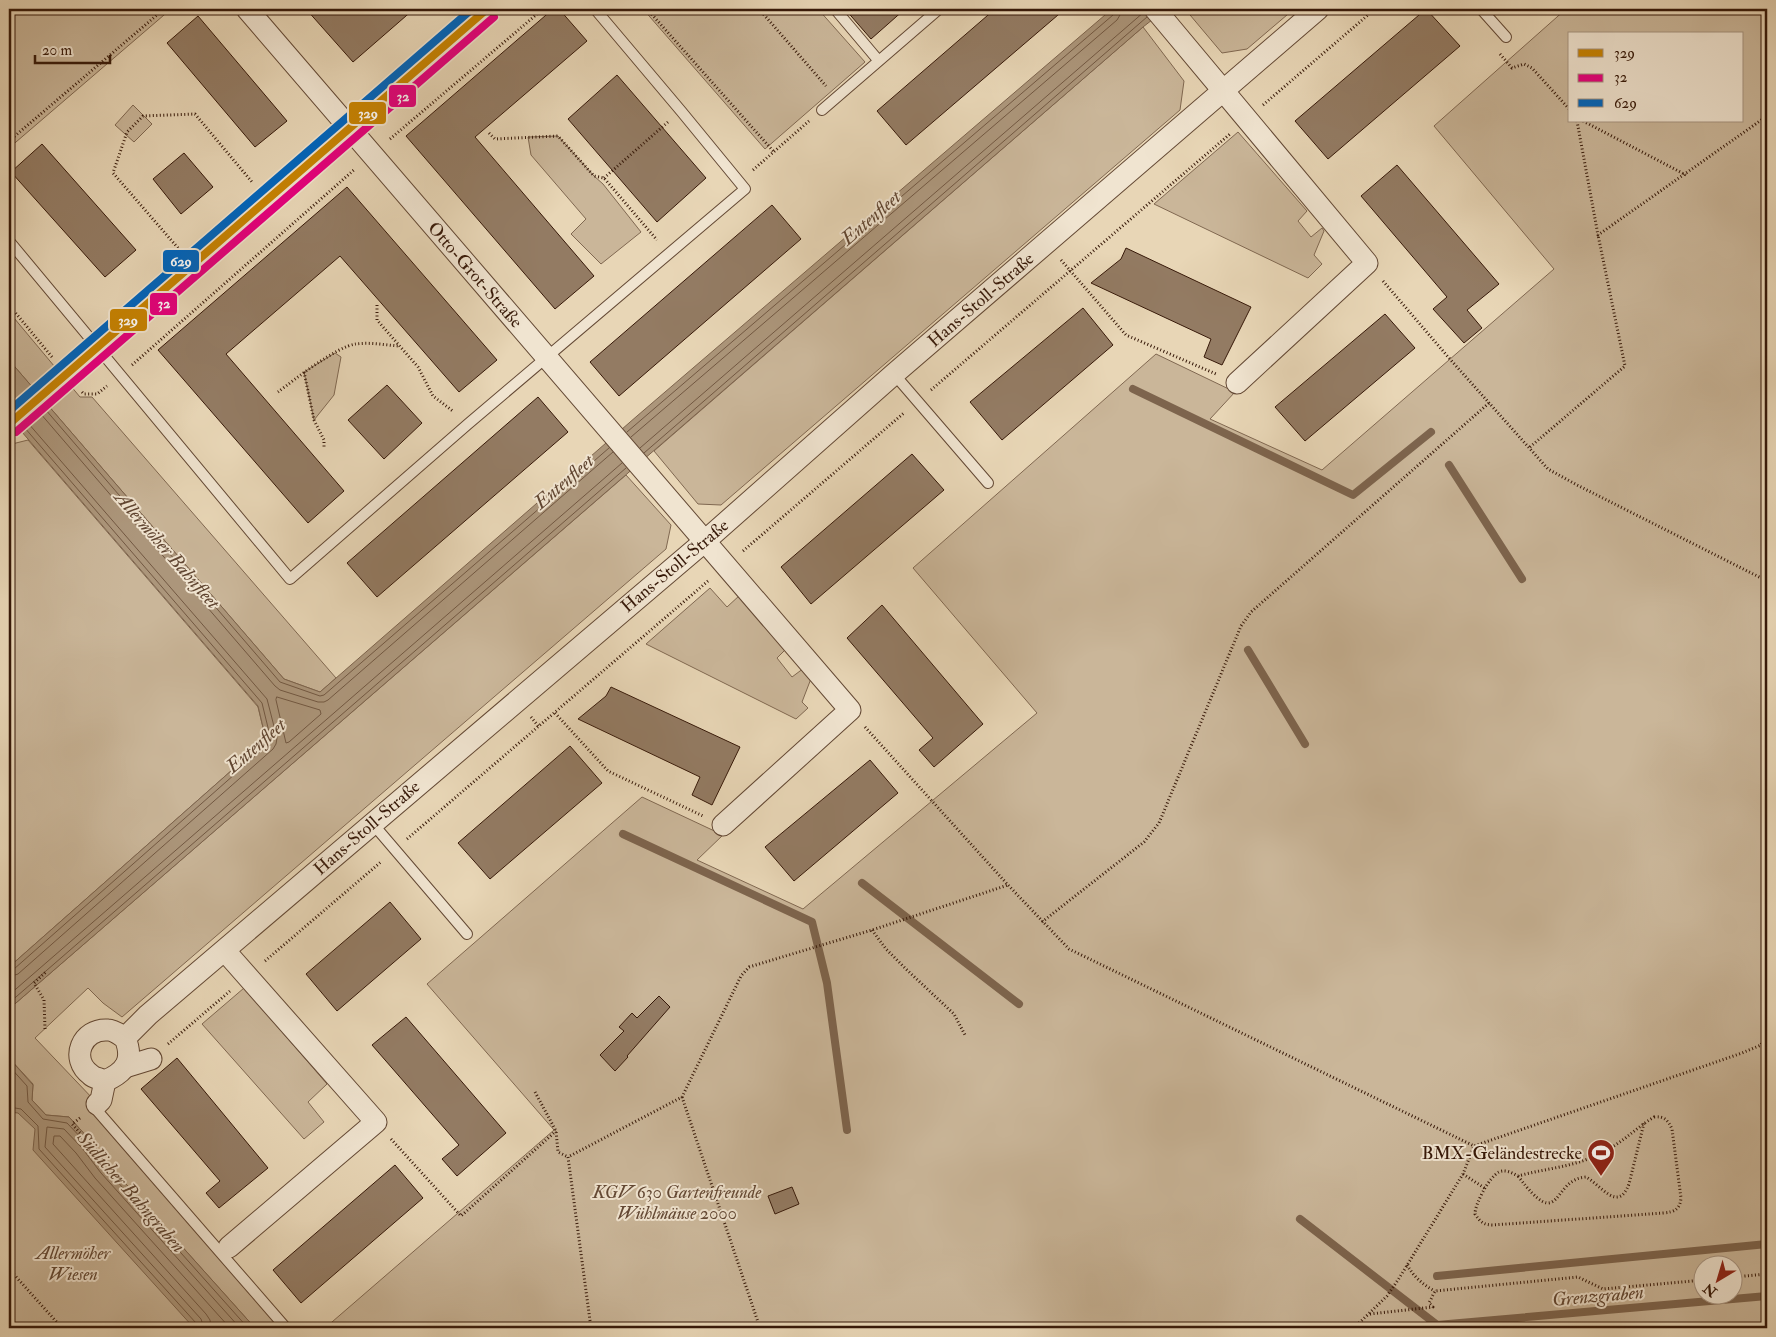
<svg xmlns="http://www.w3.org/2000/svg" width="1776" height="1337" font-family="'IM FELL Double Pica',serif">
  <rect width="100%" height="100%" fill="#e8d6b6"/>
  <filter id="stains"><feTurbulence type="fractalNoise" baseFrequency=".004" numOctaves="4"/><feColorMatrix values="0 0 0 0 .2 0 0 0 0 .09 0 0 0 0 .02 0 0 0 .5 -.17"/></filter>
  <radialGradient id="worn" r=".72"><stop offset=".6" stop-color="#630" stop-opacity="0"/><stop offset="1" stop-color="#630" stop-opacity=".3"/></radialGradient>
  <g fill="#cab699" stroke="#806851" fill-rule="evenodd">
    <path d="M9 9H171L9 148Z"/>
    <path d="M643 9H818L865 62 765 149Z"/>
    <path d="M1185 9H1294L1247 49 1222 53Z"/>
    <path d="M1566 9H1767V1328H325L554 1130 427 984 642 797 723 835 697 860 803 909 1037 713 913 568 1156 354 1235 392 1210 419 1322 470 1554 269 1434 126ZM1570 34H1742V121H1570ZM1704 1264H1734V1294H1704Z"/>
    <path d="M1143 27 1184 81 1180 110 721 505 698 504 654 451Z"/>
    <path d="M133 105 152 124 134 142 115 125Z"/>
    <path d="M1238 132 1307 211 1298 221 1311 237 1322 228 1324 231 1314 255 1322 264 1308 278 1154 204Z"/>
    <path d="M558 136 594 176 603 184 641 232 601 264 571 234 586 219 531 155 528 137Z"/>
    <path d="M9 312 80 397H92L336 678 320 692 284 679 9 360Z"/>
    <path d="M335 353 341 357 334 395 314 420 304 372Z"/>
    <path d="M28 440 258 707 266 740 9 967V447L12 444Z"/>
    <path d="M626 475 671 525 666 549 122 1017 103 1003 88 988 35 1038 95 1101 281 1328H255L109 1165 90 1140 69 1117 46 1115 32 1100 33 1084 9 1058V1009Z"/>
    <path d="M710 588 727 607 740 595 785 650 777 658 792 677 804 668 812 676 802 702 808 708 796 719 646 644Z"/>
    <path d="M244 988 327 1084 308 1102 324 1122 304 1139 202 1024Z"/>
    <path d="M9 1090 216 1328H9Z"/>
  </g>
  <g fill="#ac967b" stroke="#7d644d">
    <path d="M1112 9H1166L1143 27 9 1009V967L266 740 258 706 9 417V360L284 679 320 692 637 416Z"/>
    <path d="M9 1058 33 1085 32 1100 46 1115 69 1117 90 1140 109 1165 255 1328H194L33 1150 35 1129 18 1113 9 1112Z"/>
  </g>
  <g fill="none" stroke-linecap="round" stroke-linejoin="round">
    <g stroke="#725842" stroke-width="1">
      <path d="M45 409 280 682 320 696 324 695 609 448"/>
      <path d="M40 413 275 686 280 690 318 702H324L328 700 613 452"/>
      <path d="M627 432 1113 15 1115 9"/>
      <path d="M631 437 1117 20 1120 15 1121 9"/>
      <path d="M640 448 1144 12"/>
      <path d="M644 453 1147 17"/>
      <path d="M277 697 320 710 321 714 289 742 286 743 276 700Z"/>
      <path d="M9 970 14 969 269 744 271 740 262 703 24 427"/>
      <path d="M9 977 18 974 273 749 276 744 277 738 267 699 28 423"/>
      <path d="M9 995 622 463"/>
      <path d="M9 1003 626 468"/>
      <path d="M9 1066 27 1086 28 1102 43 1119 67 1123 87 1144 106 1169 248 1328"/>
      <path d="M9 1107 21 1109 38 1126 39 1149 196 1323 198 1328"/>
      <path d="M204 1328 201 1319 45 1147 47 1127 64 1129 82 1148 101 1173 240 1328"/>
      <path d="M211 1328 210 1320 206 1314 53 1144 54 1136H60L76 1153 95 1178 230 1328"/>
    </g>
    <g stroke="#7d644d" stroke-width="8">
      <path d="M1133 389 1353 495 1431 432"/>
      <path d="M1449 465 1522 579"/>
      <path d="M1248 650 1305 744"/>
      <path d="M623 834 812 922 827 983 847 1130"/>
      <path d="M862 883 1019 1004"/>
      <path d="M1300 1219 1441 1328"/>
      <path d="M1437 1276 1767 1244"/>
      <path d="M1432 1328 1437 1325 1767 1296"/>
    </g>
  </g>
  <g fill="#937b63" stroke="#371909">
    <path d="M306 9H414L353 62Z"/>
    <path d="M553 9H559L587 41 475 137 594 276 555 309 406 136Z"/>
    <path d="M845 9H905L871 39Z"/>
    <path d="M995 9H1065L906 145 877 111Z"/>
    <path d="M1426 9 1460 46 1328 159 1295 121Z"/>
    <path d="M198 16 287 121 255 147 167 43Z"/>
    <path d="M617 75 706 178 657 222 568 119Z"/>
    <path d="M42 144 136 250 105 277 11 172Z"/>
    <path d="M184 153 213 187 181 214 153 179Z"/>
    <path d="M1397 165 1499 284 1467 310 1482 328 1464 343 1433 309 1447 297 1361 196Z"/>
    <path d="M347 187 497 360 459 392 340 256 226 354 344 491 308 523 158 350Z"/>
    <path d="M772 205 801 239 619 396 590 362Z"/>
    <path d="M1126 248 1251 307 1222 365 1204 357 1211 339 1091 283 1121 259Z"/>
    <path d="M1083 308 1113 345 1002 440 970 402Z"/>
    <path d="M1385 314 1415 348 1305 441 1275 407Z"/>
    <path d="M387 385 422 423 384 459 348 420Z"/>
    <path d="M538 397 568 432 377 597 347 563Z"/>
    <path d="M912 454 944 490 811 604 781 567Z"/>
    <path d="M882 605 983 724 934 767 919 750 933 738 847 638Z"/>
    <path d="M611 687 740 747 712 805 692 795 700 777 578 719 606 696Z"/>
    <path d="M570 746 602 783 490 879 458 843Z"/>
    <path d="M870 760 898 793 794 881 765 847Z"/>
    <path d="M390 902 421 939 337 1011 306 974Z"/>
    <path d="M659 996 670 1007 627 1056 628 1057 615 1071 600 1055 624 1031 619 1027 632 1013 637 1018Z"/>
    <path d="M406 1017 506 1133 457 1176 442 1159 459 1145 372 1045Z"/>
    <path d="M177 1058 268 1168 219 1208 206 1193 220 1181 141 1089Z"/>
    <path d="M395 1165 423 1198 301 1303 273 1270Z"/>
    <path d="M792 1187 799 1204 775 1214 768 1196Z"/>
  </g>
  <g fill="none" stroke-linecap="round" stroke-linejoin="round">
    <defs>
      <g id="lane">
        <path d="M835 9 878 60"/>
        <path d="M1481 9 1506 37"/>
        <path d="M822 110 939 9"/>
        <path d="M9 241 290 579 468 424 745 189 681 111 595 9"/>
        <path d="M894 374 988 483"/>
        <path d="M373 824 467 934"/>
        <path d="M97 1104 94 1107 286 1328"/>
      </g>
      <g id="street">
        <path d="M247 9 850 710 723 825"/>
        <path d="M1155 9 1367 263 1237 383"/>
        <path d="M9 424 487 9"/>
        <path d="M225 951 376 1122 229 1247"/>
        <path d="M125 1038C134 1060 126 1072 105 1081 101 1079 94 1078 91 1075 69 1059 82 1028 108 1030 114 1030 120 1035 125 1038L148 1015 705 541 894 374 1318 9"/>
        <path d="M125 1067 151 1059"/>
        <path d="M97 1104 101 1100 105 1081"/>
      </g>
    </defs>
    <use href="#lane" stroke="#634834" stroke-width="12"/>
    <use href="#street" stroke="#634834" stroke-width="23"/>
    <g stroke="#371909" stroke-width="3" stroke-dasharray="1 2.5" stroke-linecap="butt">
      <path d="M647 9 774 152"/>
      <path d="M759 9 826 86"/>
      <path d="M1500 54 1512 68 1524 64 1532 68 1570 110"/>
      <path d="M1263 105 1375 9"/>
      <path d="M1577 121 1598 235 1767 116"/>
      <path d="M1583 121 1686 175"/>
      <path d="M489 133 495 139 558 136 594 176 604 178 657 240"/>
      <path d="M390 139 543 9"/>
      <path d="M9 141 164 9"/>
      <path d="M753 170 809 121"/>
      <path d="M604 178 668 122"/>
      <path d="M178 248 113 173 127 132 143 116 195 114 252 182"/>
      <path d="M1061 260 1126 335 1216 374"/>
      <path d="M1383 281 1449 358 1548 469 1577 485 1767 581"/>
      <path d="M9 305 52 357"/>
      <path d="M377 305V320L418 367 433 396 454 412"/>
      <path d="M132 365 355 169"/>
      <path d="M304 372 314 420 324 440V447"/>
      <path d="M931 390 1230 134"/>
      <path d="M82 392 84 394H97L107 386"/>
      <path d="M278 392C294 380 337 346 356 344 370 342 385 345 399 346"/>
      <path d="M1530 447 1625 366 1598 235"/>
      <path d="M743 551 905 412"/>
      <path d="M555 713 608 771 703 816"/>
      <path d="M531 717 539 727"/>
      <path d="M865 727 1008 885 1069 949 1474 1146 1742 1053 1761 1045 1767 1028"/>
      <path d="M407 839 708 581"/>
      <path d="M1042 922 1144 842 1159 823 1241 626 1251 612 1489 403"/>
      <path d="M872 930 886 949 907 970 954 1014 965 1035"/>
      <path d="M265 961 382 861"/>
      <path d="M45 1029 44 1000 34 983 47 971"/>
      <path d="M168 1044 230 991"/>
      <path d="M535 1092 556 1131 558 1152 568 1157"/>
      <path d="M682 1097 760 1328"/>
      <path d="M1654 1117C1664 1116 1668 1120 1672 1129L1681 1198C1680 1209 1675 1212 1663 1213L1493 1225C1484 1225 1480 1222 1475 1214 1475 1204 1489 1177 1499 1172 1506 1169 1512 1173 1518 1176 1547 1168 1576 1167 1603 1152 1622 1143 1636 1128 1654 1117Z"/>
      <path d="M80 1118 72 1124 82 1135"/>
      <path d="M391 1139 461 1216 556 1131"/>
      <path d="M1463 1174 1486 1189"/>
      <path d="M1518 1176C1562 1235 1551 1179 1586 1177 1602 1186 1618 1213 1629 1184L1644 1123"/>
      <path d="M1407 1265C1414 1277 1423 1285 1435 1291"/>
      <path d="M9 1269 62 1328"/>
      <path d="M1734 1277 1767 1274"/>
      <path d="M1370 1314 1433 1307 1429 1303 1435 1291 1578 1277 1603 1289 1704 1280"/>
      <path d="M591 1328 568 1157 682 1097 741 976 749 967 872 930 1008 885"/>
      <path d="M1354 1328 1387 1296 1398 1280 1463 1174 1474 1146"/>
    </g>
    <use href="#lane" stroke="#f0e4d0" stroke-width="10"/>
    <use href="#street" stroke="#f0e4d0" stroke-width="21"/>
    <defs>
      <path id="bus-1" d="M9 424 487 9"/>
      <path id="bus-2" d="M16 432 494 17"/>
      <path id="bus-3" d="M9 411 472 9"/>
    </defs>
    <use href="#bus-1" stroke="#f0e4d0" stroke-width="11"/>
    <use href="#bus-2" stroke="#f0e4d0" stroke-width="11"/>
    <use href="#bus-3" stroke="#f0e4d0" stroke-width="11"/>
    <use href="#bus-1" stroke="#c78302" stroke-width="8"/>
    <use href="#bus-2" stroke="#e5007d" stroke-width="8"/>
    <use href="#bus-3" stroke="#0065bd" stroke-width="8"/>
  </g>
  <defs>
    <symbol id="stadium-pin" viewBox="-11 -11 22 30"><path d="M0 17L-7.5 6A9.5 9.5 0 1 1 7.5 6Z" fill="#8f2418" stroke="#f0e4d0"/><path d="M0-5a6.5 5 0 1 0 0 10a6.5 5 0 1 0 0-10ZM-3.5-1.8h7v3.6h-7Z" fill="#fff"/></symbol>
  </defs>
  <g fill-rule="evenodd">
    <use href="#stadium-pin" x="1585" y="1137" width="32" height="43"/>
  </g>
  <g text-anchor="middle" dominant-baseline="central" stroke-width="4" stroke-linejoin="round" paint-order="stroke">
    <g font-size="18" fill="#371909" stroke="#f0e4d0">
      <text transform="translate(475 275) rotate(49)">Otto-Grot-Straße</text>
      <text transform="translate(981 300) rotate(-41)">Hans-Stoll-Straße</text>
      <text transform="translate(675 566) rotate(-40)">Hans-Stoll-Straße</text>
      <text transform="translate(367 828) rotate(-41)">Hans-Stoll-Straße</text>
    </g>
    <g font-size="18" fill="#371909" stroke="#f0e4d0" text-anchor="end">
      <text x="1582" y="1153">BMX-Geländestrecke</text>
    </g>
    <g font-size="18" font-style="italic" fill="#634834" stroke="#f0e4d0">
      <text x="677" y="1192">KGV 630 Gartenfreunde<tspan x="677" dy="21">Wühlmäuse 2000</tspan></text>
      <text x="73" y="1253">Allermöher<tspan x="73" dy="21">Wiesen</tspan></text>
    </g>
    <g font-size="19" font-style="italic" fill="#604531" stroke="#f0e4d0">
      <text transform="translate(871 218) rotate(-41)">Entenfleet</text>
      <text transform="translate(564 482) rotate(-41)">Entenfleet</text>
      <text transform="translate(167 550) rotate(49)">Allermöher Bahnfleet</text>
      <text transform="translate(256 746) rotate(-41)">Entenfleet</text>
      <text transform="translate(131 1192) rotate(49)">Südlicher Bahngraben</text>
      <text transform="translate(1598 1296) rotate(-5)">Grenzgraben</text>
    </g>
  </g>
  <g stroke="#f0e4d0" stroke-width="2">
    <rect x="388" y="84" width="29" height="24" rx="5" fill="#e5007d"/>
    <rect x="348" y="101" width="39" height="24" rx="5" fill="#c78302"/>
    <rect x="162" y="249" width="38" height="24" rx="5" fill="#0065bd"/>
    <rect x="149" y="292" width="29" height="24" rx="5" fill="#e5007d"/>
    <rect x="109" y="308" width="39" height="24" rx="5" fill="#c78302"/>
  </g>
  <g font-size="14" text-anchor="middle" font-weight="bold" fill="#fff">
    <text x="403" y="101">32</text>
    <text x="368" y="118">329</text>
    <text x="181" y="266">629</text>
    <text x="164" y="308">32</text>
    <text x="128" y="325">329</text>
  </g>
  <rect width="1776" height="1337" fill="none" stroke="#e8d6b6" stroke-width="30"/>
  <rect x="10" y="10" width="1756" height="1317" fill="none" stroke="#371909" stroke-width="2.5"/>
  <rect x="15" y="15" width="1746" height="1307" fill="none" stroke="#371909"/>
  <rect x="1568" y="32" width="175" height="90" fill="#f0e4d0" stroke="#a69380"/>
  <rect x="1578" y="49" width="25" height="8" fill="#c78302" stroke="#a69380"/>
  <text x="1614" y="58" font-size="15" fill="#371909">329</text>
  <rect x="1578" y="74" width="25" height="8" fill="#e5007d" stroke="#a69380"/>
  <text x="1614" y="82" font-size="15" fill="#371909">32</text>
  <rect x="1578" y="99" width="25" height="8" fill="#0065bd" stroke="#a69380"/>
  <text x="1614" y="108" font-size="15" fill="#371909">629</text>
  <g transform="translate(1718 1280) rotate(218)"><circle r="24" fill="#f0e4d0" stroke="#a69380"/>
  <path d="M0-4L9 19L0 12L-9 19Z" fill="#8f2418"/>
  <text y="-8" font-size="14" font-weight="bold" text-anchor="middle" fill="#371909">N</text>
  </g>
  <path d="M35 55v8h75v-8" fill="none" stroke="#371909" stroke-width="2.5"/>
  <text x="42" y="55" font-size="15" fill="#371909" stroke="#f0e4d0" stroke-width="4" paint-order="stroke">20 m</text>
  <rect width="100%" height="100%" filter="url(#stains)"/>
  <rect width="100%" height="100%" fill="url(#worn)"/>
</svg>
